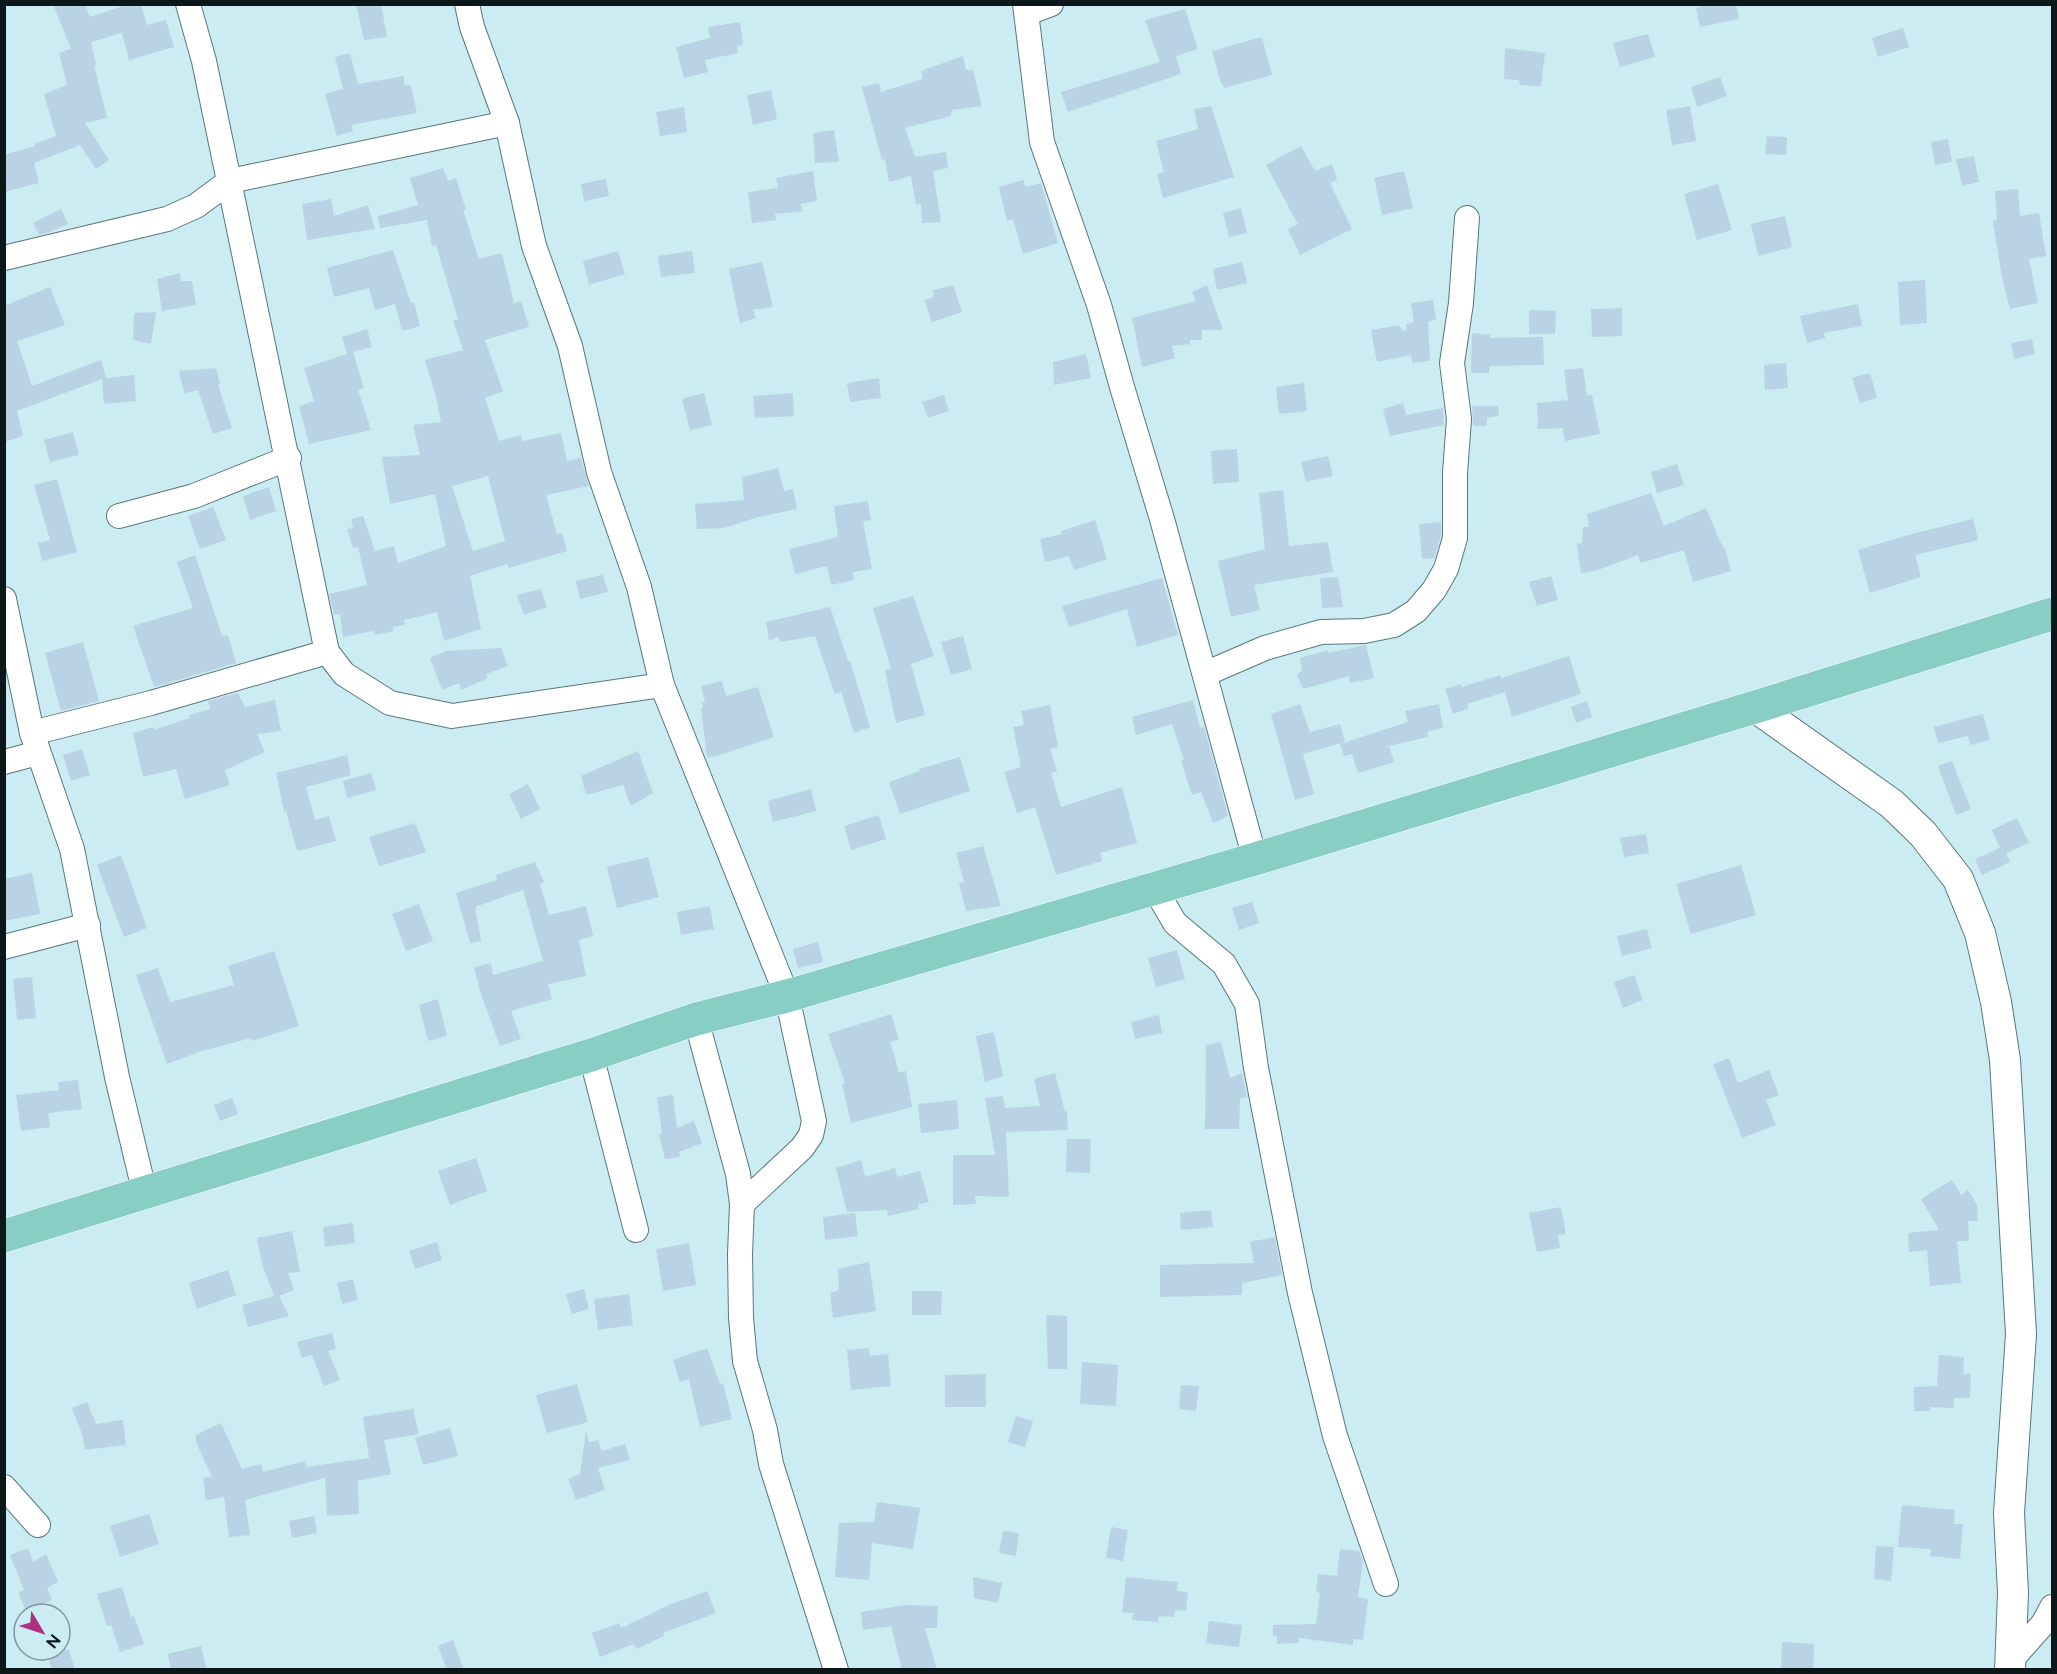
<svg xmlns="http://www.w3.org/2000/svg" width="2057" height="1674" font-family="Raleway,sans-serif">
  <rect width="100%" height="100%" fill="#caecf2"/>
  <g fill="#b9d3e4" fill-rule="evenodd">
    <path d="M53 4H85L90 17 129 4H141L147 25 166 20 174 47 129 60 122 33 91 42 96 65H94L107 118 85 123 109 160 96 169 80 145 34 163 39 183 4 192V155L35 146 34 144 56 136 44 94 67 85 59 53 71 49Z"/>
    <path d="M356 4H381L387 37 364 40Z"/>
    <path d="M1710 4H1736L1739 19 1700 27 1696 8Z"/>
    <path d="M1185 9 1198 49 1176 56 1181 74 1068 112 1061 92 1160 62 1145 20Z"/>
    <path d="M740 22 743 44 737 46 738 53 705 60 708 72 684 78 676 47 710 38 708 27Z"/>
    <path d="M1903 28 1909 47 1878 57 1872 38Z"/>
    <path d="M1648 34 1655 57 1620 67 1613 43Z"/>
    <path d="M1262 37 1272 75 1224 88 1220 80 1212 51Z"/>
    <path d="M1505 48 1545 53 1541 86 1520 85 1519 80 1504 79Z"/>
    <path d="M350 53 358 84 404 76V85L411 86 417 113 351 125 353 131 337 136 325 94 343 89 335 57Z"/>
    <path d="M963 56 966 70H973L982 106 952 110 951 116 905 128 915 157 946 152 948 168 933 171 941 222 922 223 921 204 916 205 911 176 889 182 885 159 882 160 862 87 879 83 881 92 923 79 921 71Z"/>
    <path d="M1720 77 1727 96 1697 107 1691 87Z"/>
    <path d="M771 90 777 119 753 125 747 95Z"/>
    <path d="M1211 106 1234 177 1163 198 1157 174 1164 172 1156 141 1198 129 1194 109Z"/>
    <path d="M1690 106 1696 141 1672 145 1666 110Z"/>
    <path d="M684 107 687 132 660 136 656 112Z"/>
    <path d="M834 130 839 162 815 163 813 133Z"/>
    <path d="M1767 136 1787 137 1786 155 1765 154Z"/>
    <path d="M1948 139 1952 162 1935 165 1931 142Z"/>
    <path d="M1301 146 1315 171 1332 164 1337 180 1330 183 1352 229 1300 255 1288 229 1298 224 1266 165Z"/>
    <path d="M1974 156 1979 182 1962 186 1956 159Z"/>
    <path d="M443 168 448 181 456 178 466 210H463L479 259 502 253 514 303 521 301 529 327 485 340 503 391 485 398 499 441 521 435 522 441 561 433 567 461 581 458 589 486 546 495 557 534 562 533 567 551 509 568 507 564 470 576 481 629 444 641 437 612 404 620 405 625 393 627V631L375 635 374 631 343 637 340 614 334 615 329 594 367 585 358 547 353 548 347 529 353 528 351 519 363 516 375 551 394 546 398 563 446 546 435 494 390 504 382 457 420 455 413 425 441 422 436 397 425 360 463 350 453 321 458 319 436 245 432 246 427 220 380 228 378 216 418 205 410 178ZM488 476 505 541 473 551 452 486Z"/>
    <path d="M813 171 817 201 800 204 803 211 775 214 776 220 752 223 748 192 778 188 776 178Z"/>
    <path d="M1404 171 1413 208 1382 215 1374 178Z"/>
    <path d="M606 179 609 196 584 201 581 184Z"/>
    <path d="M1023 180 1026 187 1041 183 1058 243 1023 254 1013 219 1007 221 999 187Z"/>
    <path d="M1718 184 1732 230 1697 240 1684 194Z"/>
    <path d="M2018 189 2020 216 2039 213 2046 256 2029 259 2038 303 2010 309 2002 278 1993 221 1997 220 1995 191Z"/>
    <path d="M331 199 334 216 368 205 375 229 307 240 302 204Z"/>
    <path d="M1241 208 1247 233 1229 237 1223 213Z"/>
    <path d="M61 209 68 224 50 232 39 235 33 223Z"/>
    <path d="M1785 216 1792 247 1758 256 1751 224Z"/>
    <path d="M393 250 411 303 414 302 420 326 402 331 395 304 375 310 369 288 334 297 327 268Z"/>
    <path d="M618 251 625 274 589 285 583 261Z"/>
    <path d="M692 251 695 273 661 277 658 256Z"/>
    <path d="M762 262 773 307 753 310 756 318 740 323 729 269Z"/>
    <path d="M1242 262 1247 283 1217 290 1213 269Z"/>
    <path d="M180 273 181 281H192L196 305 162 311 157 279Z"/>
    <path d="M1925 280 1927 323 1900 325 1898 282Z"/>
    <path d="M953 285 962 312 932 322 924 300 934 297 933 290Z"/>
    <path d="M1207 285 1223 330H1202V340H1190V344L1172 346 1175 358 1142 367 1132 318 1196 301 1192 292Z"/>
    <path d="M50 287 65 325 17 341 32 386 101 360 106 378 134 375 136 401 104 404 102 379 17 411 23 436 4 442V306Z"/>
    <path d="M1433 300 1436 320 1428 321 1430 361 1412 363 1411 355 1377 362 1371 330 1399 325 1402 331 1407 330 1406 324 1414 322 1411 303Z"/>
    <path d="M1858 304 1862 326 1824 333 1825 338 1807 343 1800 316Z"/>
    <path d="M1622 308V336L1592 337 1591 309Z"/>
    <path d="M1529 310 1556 311 1555 334H1529Z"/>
    <path d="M156 312 151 344 133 340 134 313Z"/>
    <path d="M367 329 372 347 353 352 364 388 358 390 371 430 309 444 299 406 314 401 304 368 347 354 342 337Z"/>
    <path d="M1472 333 1490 335V338L1543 337 1544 365 1489 366V373H1471Z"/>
    <path d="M2032 339 2035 354 2014 359 2011 343Z"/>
    <path d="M1086 354 1091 378 1054 385 1053 362Z"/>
    <path d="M1786 363 1788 388 1765 390 1764 365Z"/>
    <path d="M216 368 220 384 218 385 232 428 213 434 198 390 184 393 179 371Z"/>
    <path d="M1583 368 1587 396 1592 395 1600 434 1565 441 1563 428 1538 429 1537 403 1568 400 1564 370Z"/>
    <path d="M1870 373 1877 398 1860 403 1852 378Z"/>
    <path d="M879 378 881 398 850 402 847 383Z"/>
    <path d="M1304 383 1307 411 1279 414 1276 387Z"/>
    <path d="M704 393 712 425 690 430 682 399Z"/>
    <path d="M793 393 794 416 755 418 753 396Z"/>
    <path d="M944 395 949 411 928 418 922 402Z"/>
    <path d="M1403 403 1406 415 1443 408 1444 425 1390 436 1383 409Z"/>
    <path d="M1472 406H1498L1499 416 1487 418V426H1473Z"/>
    <path d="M73 432 79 455 50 462 44 440Z"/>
    <path d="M1237 449 1239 482 1213 484 1211 451Z"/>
    <path d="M1328 456 1333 476 1306 482 1301 462Z"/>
    <path d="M1677 464 1684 485 1657 493 1651 472Z"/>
    <path d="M778 468 784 491 793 489 797 509 758 517 724 528 697 529 695 504 744 500 742 477Z"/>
    <path d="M57 479 77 552 42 561 38 543 50 540 34 485Z"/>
    <path d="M269 487 276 511 250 520 243 496Z"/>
    <path d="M1283 490 1289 546 1328 542 1333 572 1254 585 1260 610 1231 617 1218 561 1265 549 1259 493Z"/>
    <path d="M1651 493 1664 526 1706 508 1723 548H1725L1731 571 1693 582 1684 550 1641 563 1638 555 1595 571 1581 573 1577 544 1582 543 1583 527H1589L1587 514Z"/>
    <path d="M868 501 871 520 863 521 872 569 853 572 854 580 831 585 827 566 795 574 789 549 838 537 834 506Z"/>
    <path d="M213 507 226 540 200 549 188 516Z"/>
    <path d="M1973 519 1978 540 1915 555 1921 577 1870 593 1858 550 1908 535Z"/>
    <path d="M1095 520 1107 559 1074 570 1069 556 1045 562 1040 539 1062 534 1061 531Z"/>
    <path d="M1441 522V536L1434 558 1422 559 1419 524Z"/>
    <path d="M195 555 222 636 228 635 236 663 154 687 133 626 193 608 177 562Z"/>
    <path d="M603 575 608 592 580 599 576 581Z"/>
    <path d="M1551 576 1558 600 1537 606 1529 582Z"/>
    <path d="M1338 577 1343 607 1322 608 1320 578Z"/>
    <path d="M1162 578 1178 635 1137 647 1127 609 1069 627 1062 606Z"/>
    <path d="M541 589 547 607 524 615 517 595Z"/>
    <path d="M913 596 934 656 911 664 925 715 896 723 885 670 891 669 873 608Z"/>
    <path d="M830 607 848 661H850L870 727 854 733 841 692 835 694 815 636 780 642 778 637 769 640 766 622Z"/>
    <path d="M963 636 972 669 951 675 941 642Z"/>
    <path d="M83 642 99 701 61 711 45 653Z"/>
    <path d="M1366 645 1374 678 1350 683 1349 676 1303 689 1297 675 1302 670 1300 658 1327 650 1328 653Z"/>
    <path d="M501 648 508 666 486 674 488 678 461 690 459 683 442 690 430 658 446 651Z"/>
    <path d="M1569 656 1581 694 1512 717 1505 692 1467 704 1469 708 1453 714 1445 689 1461 684 1462 687 1500 675 1502 680V678Z"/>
    <path d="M722 681 726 696 758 687 774 737 723 754 707 758 701 708H703L702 703 705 702 701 686Z"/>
    <path d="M238 693 245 707 275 700 281 731 257 734 265 752 225 770 230 785 185 799 176 769 143 777 133 733 154 727V730L190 718 189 715 210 709 208 701Z"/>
    <path d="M1193 700 1200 728 1204 727 1228 816 1213 823 1201 792 1192 795 1181 761 1184 760 1172 724 1136 735 1132 717Z"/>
    <path d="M1587 701 1592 717 1576 723 1571 707Z"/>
    <path d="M1300 704 1310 732 1340 724 1345 742 1303 754 1314 794 1295 800 1271 714Z"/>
    <path d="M1439 704 1443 728 1427 732 1428 737 1389 746 1394 762 1358 773 1352 754 1344 756 1340 744 1408 722 1405 711Z"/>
    <path d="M1050 705 1058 747 1050 749 1057 771 1051 773 1061 807 1122 787 1137 843 1100 853 1102 861 1056 875 1035 807 1017 813 1004 772 1021 767 1013 727 1024 725 1021 711Z"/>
    <path d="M1983 714 1990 740 1970 745 1968 736 1938 743 1934 727Z"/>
    <path d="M82 749 90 775 71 781 63 755Z"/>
    <path d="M638 751 653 793 631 806 623 785 586 795 581 776Z"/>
    <path d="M347 755 351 775 306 787 315 820 329 816 336 841 297 851 286 811 284 812 276 773Z"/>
    <path d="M960 757 970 791 900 814 889 782 920 771 919 769Z"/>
    <path d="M1952 761 1971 809 1956 815 1938 766Z"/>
    <path d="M371 773 376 790 347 798 343 781Z"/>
    <path d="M528 784 540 809 521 819 509 794Z"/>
    <path d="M811 789 816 811 773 822 768 801Z"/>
    <path d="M879 815 886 839 851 850 844 826Z"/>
    <path d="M2017 818 2029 843 2006 853 2010 862 1982 875 1975 859 2000 848 1992 830Z"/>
    <path d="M415 823 426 852 379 866 369 837Z"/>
    <path d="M1646 834 1649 853 1624 857 1620 838Z"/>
    <path d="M983 846 1001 906 966 911 959 883 964 882 956 853Z"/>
    <path d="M121 855 147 928 124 937 97 865Z"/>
    <path d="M648 857 659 897 617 908 607 867Z"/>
    <path d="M535 862 544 882 540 884 549 915 586 906 593 936 579 940 586 976 548 984 552 999 511 1011 521 1039 500 1046 480 991 474 967 491 963 493 975 543 961 523 890 475 907 481 941 470 943 456 893 497 880 496 875Z"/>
    <path d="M1741 865 1756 915 1691 934 1676 884Z"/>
    <path d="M32 873 40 914 4 921V879Z"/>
    <path d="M1252 902 1259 923 1239 930 1232 908Z"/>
    <path d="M419 904 433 941 406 951 392 914Z"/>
    <path d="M710 906 714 929 681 935 677 912Z"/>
    <path d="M1647 929 1652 948 1622 956 1617 936Z"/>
    <path d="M818 942 823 962 798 968 793 949Z"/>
    <path d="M1177 950 1185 979 1156 987 1148 958Z"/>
    <path d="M274 951 299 1026 252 1041 251 1038 202 1051 167 1064 136 975 158 968 170 1002 234 985 228 966Z"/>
    <path d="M1634 975 1643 1000 1623 1008 1614 982Z"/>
    <path d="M32 977 36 1018 17 1020 13 979Z"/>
    <path d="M438 999 447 1036 428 1041 419 1005Z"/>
    <path d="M891 1014 899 1039 890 1042 899 1072 906 1071 912 1107 851 1123 842 1084 845 1083 828 1034Z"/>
    <path d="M1159 1015 1162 1033 1135 1039 1131 1022Z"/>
    <path d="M994 1032 1003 1076 985 1082 976 1036Z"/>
    <path d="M1221 1042 1230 1078 1242 1073 1247 1097 1240 1099 1239 1129H1205L1206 1045Z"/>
    <path d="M1729 1058 1738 1083 1769 1070 1779 1095 1766 1100 1776 1125 1742 1138 1713 1064Z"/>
    <path d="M1055 1073 1065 1112 1067 1111 1068 1130 1006 1132 1009 1197 975 1196 976 1204 953 1205V1155H995L985 1098 1003 1096 1005 1108 1040 1106 1034 1079Z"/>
    <path d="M78 1080 82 1109 48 1113 50 1127 21 1131 16 1095 59 1090 58 1082Z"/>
    <path d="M673 1095 677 1128 694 1121 702 1143 679 1152 680 1157 665 1159 659 1135 662 1133 657 1097Z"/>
    <path d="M232 1098 238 1114 220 1121 214 1105Z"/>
    <path d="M957 1100 959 1129 921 1133 918 1104Z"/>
    <path d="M1067 1139H1091L1090 1173 1066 1172Z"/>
    <path d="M476 1158 487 1191 450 1205 438 1171Z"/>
    <path d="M861 1160 865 1177 895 1168 897 1177 920 1171 929 1202 918 1204 919 1209 888 1216 887 1210 847 1212 836 1168Z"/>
    <path d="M1952 1180 1961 1195 1968 1190 1977 1205 1978 1221H1968L1969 1241H1957L1961 1283 1930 1286 1927 1250 1909 1252 1908 1233 1939 1230 1921 1199Z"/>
    <path d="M1561 1207 1566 1234 1558 1235 1560 1248 1537 1252 1529 1213Z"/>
    <path d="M1211 1210 1213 1227 1181 1230 1180 1213Z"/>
    <path d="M855 1213 858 1236 825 1240 823 1217Z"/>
    <path d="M353 1223 355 1243 325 1247 323 1227Z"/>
    <path d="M292 1231 300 1272 288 1273 294 1290 279 1296 289 1316 248 1327 242 1305 274 1296 262 1264 257 1238Z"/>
    <path d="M1275 1237 1282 1275 1242 1283V1295L1160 1297V1265L1254 1263 1250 1242Z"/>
    <path d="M437 1242 442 1260 415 1269 409 1251Z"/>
    <path d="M689 1243 696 1285 663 1291 656 1249Z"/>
    <path d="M869 1262 876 1311 833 1318 830 1293 839 1290 838 1269Z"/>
    <path d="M228 1270 236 1295 197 1309 189 1283Z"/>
    <path d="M353 1279 358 1300 342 1304 337 1283Z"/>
    <path d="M584 1289 589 1309 572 1314 566 1294Z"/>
    <path d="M912 1291H942L941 1315H912Z"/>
    <path d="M629 1294 633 1325 598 1330 594 1299Z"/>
    <path d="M1046 1315 1067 1316V1369H1048Z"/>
    <path d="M332 1333 336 1349 328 1351 340 1380 324 1386 312 1355 302 1358 297 1342Z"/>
    <path d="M707 1348 720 1384 723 1383 732 1419 700 1427 689 1379 680 1382 673 1360Z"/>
    <path d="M869 1348 870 1356 888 1354 891 1386 851 1390 847 1350Z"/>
    <path d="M1939 1355 1964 1357 1963 1374H1971L1970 1398H1954V1408L1930 1407V1411H1914V1387L1937 1386Z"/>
    <path d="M1082 1362 1118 1365 1116 1406 1080 1404Z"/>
    <path d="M986 1374V1407H945V1375Z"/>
    <path d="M577 1384 588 1422 547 1433 536 1395Z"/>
    <path d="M1181 1385 1199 1386 1196 1411 1179 1409Z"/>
    <path d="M87 1402 96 1424 123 1420 126 1445 85 1450 82 1434 72 1408Z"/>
    <path d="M413 1409 419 1434 384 1440 391 1474 358 1481 359 1514 327 1516 325 1478 245 1500 250 1535 229 1537 224 1497 206 1500 203 1478 212 1477 196 1442V1435L221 1423 242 1469 261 1464 263 1472 305 1461 306 1467 369 1458 363 1417Z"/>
    <path d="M1016 1416 1033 1421 1025 1447 1008 1442Z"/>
    <path d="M450 1428 458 1456 423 1465 415 1438Z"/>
    <path d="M586 1430 589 1442 598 1440 602 1451 625 1444 630 1460 598 1468 605 1490 576 1500 568 1479 580 1474Z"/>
    <path d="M877 1502 920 1508 913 1549 872 1543 869 1580 835 1577 839 1523 874 1522Z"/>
    <path d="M1902 1505 1955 1510 1954 1524H1963L1960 1559 1930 1556 1931 1549 1898 1547Z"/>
    <path d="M149 1514 159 1544 120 1557 110 1526Z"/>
    <path d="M314 1516 317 1533 292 1538 289 1521Z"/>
    <path d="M1111 1527 1128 1530 1123 1561 1106 1558Z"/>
    <path d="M1003 1531 1019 1533 1016 1556 999 1553Z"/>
    <path d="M1876 1546 1894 1547 1891 1581 1874 1579Z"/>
    <path d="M28 1548 33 1562 46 1554 58 1582 47 1588 52 1600 26 1611 18 1592 24 1590 10 1555Z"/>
    <path d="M1340 1549 1359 1551 1363 1561 1358 1597 1368 1599 1363 1640 1353 1639V1645L1299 1638V1643L1277 1644V1636L1273 1635V1625L1316 1624 1320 1593 1316 1592 1318 1574 1337 1576Z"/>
    <path d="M973 1577 1002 1583 998 1603 974 1598Z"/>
    <path d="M1126 1577 1178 1582 1177 1591 1188 1592 1186 1611 1175 1610 1174 1617 1159 1616 1158 1622 1132 1620 1133 1613 1122 1612Z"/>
    <path d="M122 1587 131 1617 134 1616 144 1644 120 1652 111 1625 107 1626 97 1594Z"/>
    <path d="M707 1591 716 1613 663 1633 664 1636 637 1649 634 1644 600 1657 592 1633 619 1623 621 1628 669 1605Z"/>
    <path d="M906 1605 938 1606 937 1628H925L937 1670H902L891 1626 863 1630 861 1612Z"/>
    <path d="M1209 1621 1242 1625 1239 1647 1206 1643Z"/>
    <path d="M453 1640 464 1670H447L438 1646Z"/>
    <path d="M1782 1642 1814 1644 1813 1670H1781Z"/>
    <path d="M201 1646 207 1670H171L168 1654Z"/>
    <path d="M46 1650H69L75 1670H52Z"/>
  </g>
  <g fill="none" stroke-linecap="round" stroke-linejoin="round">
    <defs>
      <g id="minor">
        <path d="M188 4 204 61 327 652 344 674 390 703 452 716 662 685"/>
        <path d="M467 4 472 27 507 123 534 246 570 346 599 472 639 587 662 685 787 996 814 1121 811 1135 802 1148 742 1204"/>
        <path d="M1025 4 1042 142 1099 305 1122 387 1162 519 1255 859"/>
        <path d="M1027 13 1051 4"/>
        <path d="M4 258 167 219 196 206 230 181 507 123"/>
        <path d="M119 516 194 496 289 458"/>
        <path d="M4 599 32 733 72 849 117 1077 145 1194"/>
        <path d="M1205 674 1265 648 1321 632 1364 631 1394 625 1416 611 1434 590 1446 569 1455 538V473L1459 419 1452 363 1461 303 1467 218"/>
        <path d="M32 733 151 703 327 652"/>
        <path d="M4 762 38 753"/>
        <path d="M1155 889 1175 923 1224 964 1247 1004 1256 1068 1300 1293 1335 1436 1386 1584"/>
        <path d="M4 947 88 925"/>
        <path d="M696 1019 738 1174 742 1204 740 1254 741 1318 745 1361 765 1430 771 1464 836 1670"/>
        <path d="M591 1055 636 1230"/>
        <path d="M4 1487 38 1525"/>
        <path d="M2011 1660 2043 1624 2052 1607"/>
      </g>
      <path id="tertiary" d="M1755 707 1892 804 1923 834 1958 879 1980 933 1996 1002 2005 1060 2021 1334 2009 1513 2013 1593 2010 1670"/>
      <path id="primary" d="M4 1236 591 1055 696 1019 787 996 1255 859 1755 707 2052 614"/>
    </defs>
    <use href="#minor" stroke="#59777d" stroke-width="26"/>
    <use href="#tertiary" stroke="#59777d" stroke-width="32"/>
    <use href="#primary" stroke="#fff" stroke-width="34"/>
    <use href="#minor" stroke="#fff" stroke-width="24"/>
    <use href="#tertiary" stroke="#fff" stroke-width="30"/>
    <use href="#primary" stroke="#88cec5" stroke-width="33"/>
  </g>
  <rect width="2057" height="1674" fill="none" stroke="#0b1719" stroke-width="12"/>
  <g transform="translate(42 1632) rotate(129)"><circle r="28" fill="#caecf2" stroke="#7e979b" stroke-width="1.5"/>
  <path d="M0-4.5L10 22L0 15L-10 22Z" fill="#ad2f80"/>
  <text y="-9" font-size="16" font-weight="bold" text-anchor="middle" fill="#0b1719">N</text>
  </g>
</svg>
